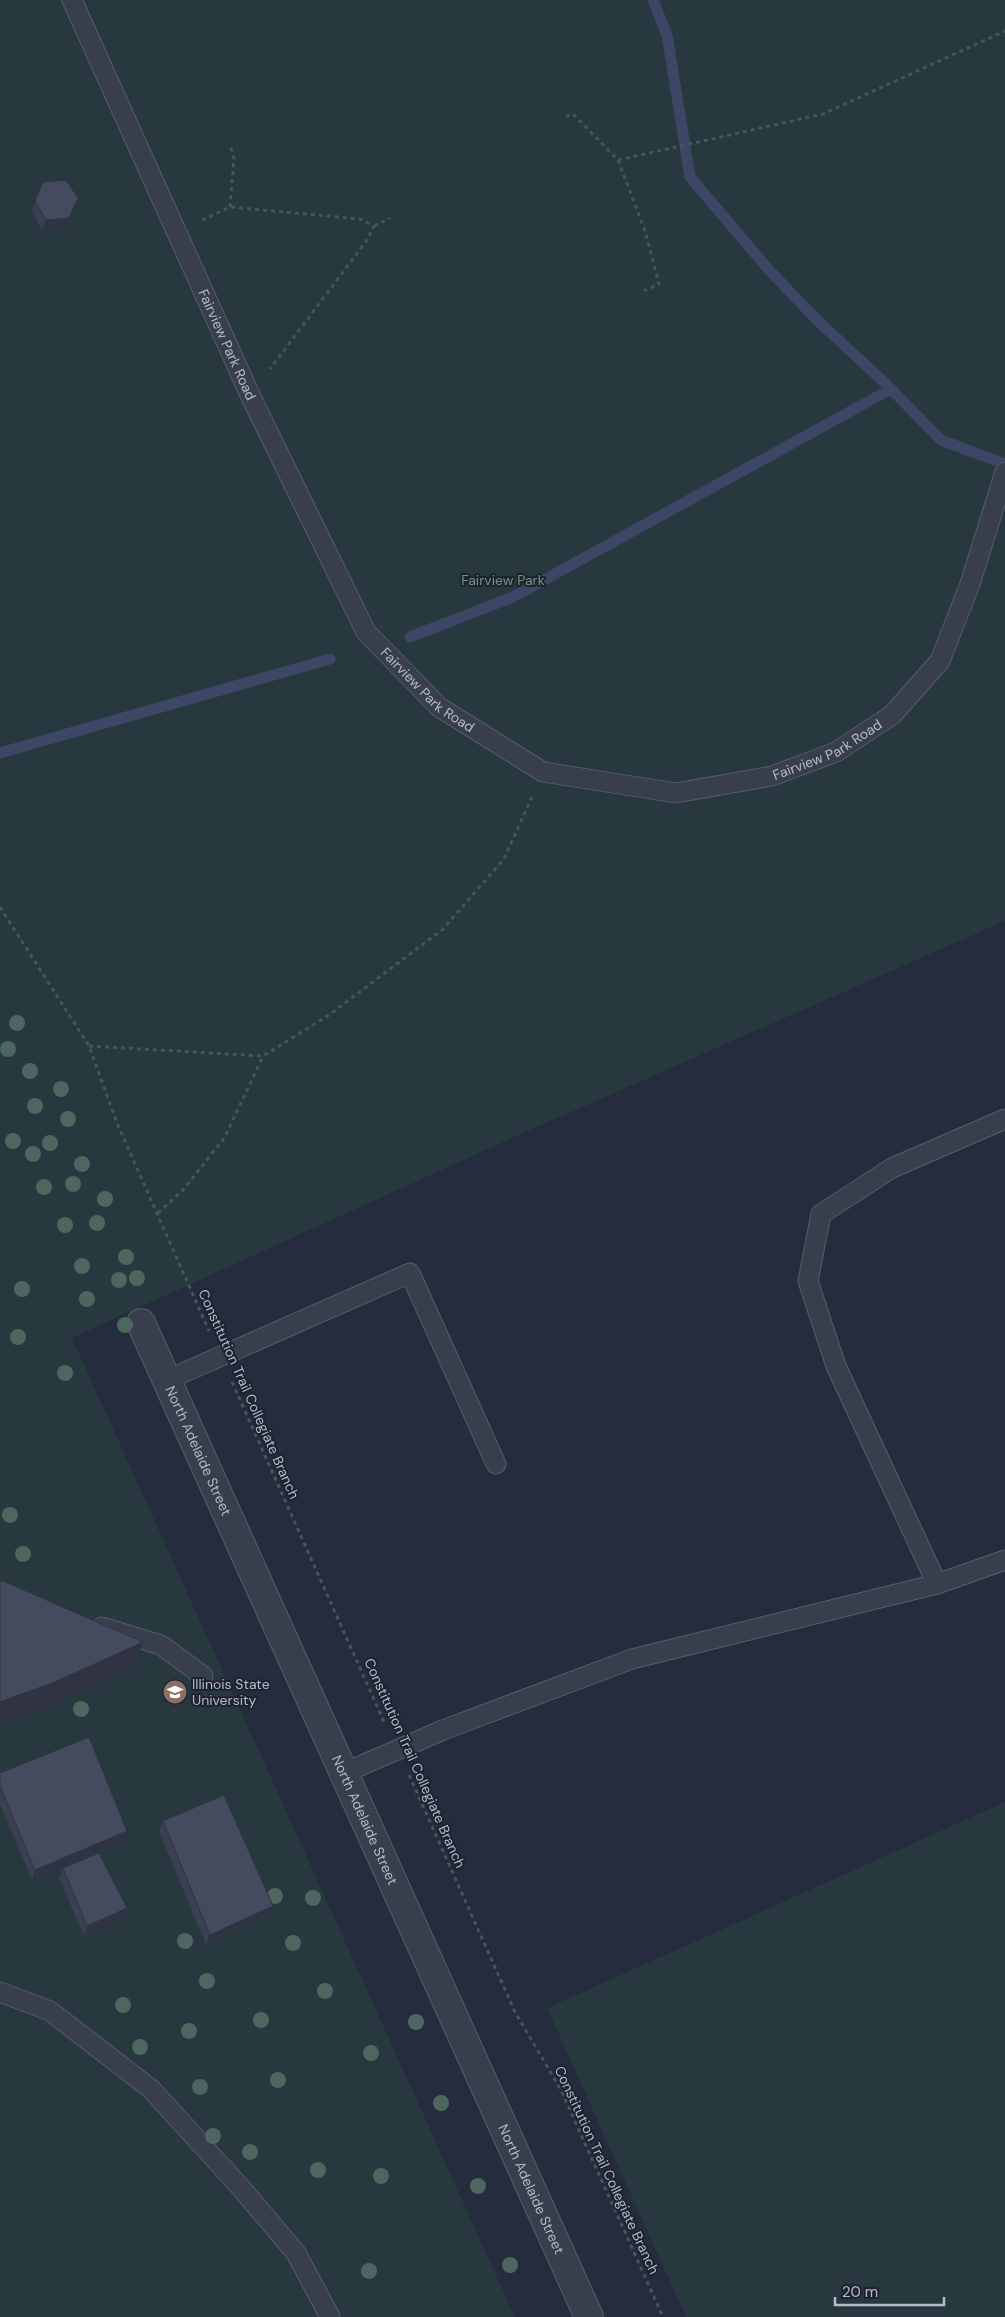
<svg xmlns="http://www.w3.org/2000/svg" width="1005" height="2317" font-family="'DM Sans',sans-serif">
  <rect width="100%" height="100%" fill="#252c3d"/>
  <g fill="#27383e">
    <path d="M0 0H1005V921L519 1135 72 1338 515 2317H0Z"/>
    <path d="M1005 1802V2317H686L547 2008Z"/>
  </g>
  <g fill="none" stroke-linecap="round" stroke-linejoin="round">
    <g stroke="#3b4765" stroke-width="11">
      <path d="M653 0 667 35 690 177 769 270 818 321 884 382 941 440 1005 464"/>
      <path d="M410 637 513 597 891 389"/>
      <path d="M0 753 330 659"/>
    </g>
    <defs>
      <g id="service">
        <path id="s1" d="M72 0 250 395 366 632 439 707 543 772 676 793 772 776 836 752 892 715 940 661 970 584 1005 472"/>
        <path d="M167 1380 410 1273 496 1464"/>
        <path d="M937 1584 836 1366 808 1281 821 1214 892 1168 1005 1119"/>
        <path d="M102 1627 161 1645 203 1676"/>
        <path d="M344 1773 443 1730 632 1659 937 1584 1005 1560"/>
        <path d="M0 1992 50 2011 151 2089 242 2189 296 2253 330 2317"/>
      </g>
      <g id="minor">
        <path id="s2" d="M141 1323 589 2317"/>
      </g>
    </defs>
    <use href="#service" stroke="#575c6b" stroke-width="21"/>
    <use href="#minor" stroke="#575c6b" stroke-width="30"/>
    <g stroke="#45555b" stroke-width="3" stroke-dasharray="4 4" stroke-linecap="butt">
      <path d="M566 117 573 114 618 160 645 231 659 284 644 291"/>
      <path d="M618 160 823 114 1005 31"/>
      <path d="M230 207 234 159 230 144"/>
      <path d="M202 220 230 207 360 219 374 226 367 240 270 369"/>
      <path d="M374 226 390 218"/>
      <path d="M0 907 89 1046 117 1123 209 1331"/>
      <path d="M89 1046 263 1056 329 1015 442 930 504 859 532 797"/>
      <path d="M158 1213 183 1190 225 1137 263 1056"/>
      <path d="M232 1382 385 1724"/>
      <path d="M409 1775 515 2012 561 2090 663 2317"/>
    </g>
    <use href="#service" stroke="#393e4d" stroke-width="19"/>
    <use href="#minor" stroke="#393e4d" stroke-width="28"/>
  </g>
  <g fill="#4d6760">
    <circle cx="17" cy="1023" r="8"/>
    <circle cx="8" cy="1049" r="8"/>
    <circle cx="30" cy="1071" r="8"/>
    <circle cx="61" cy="1089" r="8"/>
    <circle cx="35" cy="1106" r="8"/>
    <circle cx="68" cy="1119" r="8"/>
    <circle cx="13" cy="1141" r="8"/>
    <circle cx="50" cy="1143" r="8"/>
    <circle cx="33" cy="1154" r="8"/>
    <circle cx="82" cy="1164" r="8"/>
    <circle cx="73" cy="1184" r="8"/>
    <circle cx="44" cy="1187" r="8"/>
    <circle cx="105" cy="1199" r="8"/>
    <circle cx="97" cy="1223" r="8"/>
    <circle cx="65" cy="1225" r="8"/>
    <circle cx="126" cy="1257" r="8"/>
    <circle cx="82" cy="1266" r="8"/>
    <circle cx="137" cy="1278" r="8"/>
    <circle cx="119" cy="1280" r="8"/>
    <circle cx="22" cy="1289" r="8"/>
    <circle cx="87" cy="1299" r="8"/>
    <circle cx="125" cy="1325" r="8"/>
    <circle cx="18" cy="1337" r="8"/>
    <circle cx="65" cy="1373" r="8"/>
    <circle cx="10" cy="1515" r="8"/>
    <circle cx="23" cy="1554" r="8"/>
    <circle cx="81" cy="1709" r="8"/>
    <circle cx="275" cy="1896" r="8"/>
    <circle cx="313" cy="1898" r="8"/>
    <circle cx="185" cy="1941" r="8"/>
    <circle cx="293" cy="1943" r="8"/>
    <circle cx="207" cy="1981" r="8"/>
    <circle cx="325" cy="1991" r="8"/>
    <circle cx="123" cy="2005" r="8"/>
    <circle cx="261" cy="2020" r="8"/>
    <circle cx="416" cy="2022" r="8"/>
    <circle cx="189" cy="2031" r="8"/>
    <circle cx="140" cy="2047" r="8"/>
    <circle cx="371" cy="2053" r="8"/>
    <circle cx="278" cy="2080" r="8"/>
    <circle cx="200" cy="2087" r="8"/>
    <circle cx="441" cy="2103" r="8"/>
    <circle cx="213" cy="2136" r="8"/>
    <circle cx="250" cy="2152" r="8"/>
    <circle cx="318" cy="2170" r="8"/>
    <circle cx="381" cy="2176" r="8"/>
    <circle cx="478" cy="2186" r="8"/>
    <circle cx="510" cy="2265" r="8"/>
    <circle cx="369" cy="2271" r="8"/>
  </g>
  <g fill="#3a4051">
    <path d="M43 182 78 198 66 227 42 230 32 211Z"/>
    <path d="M0 1773 127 1831 124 1841 32 1880 0 1804Z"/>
    <path d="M163 1821 270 1915 206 1945 159 1831Z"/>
    <path d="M63 1868 127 1908 123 1918 84 1936 59 1878Z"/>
  </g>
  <g fill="#303442">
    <path d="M78 198 66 227 42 230 46 220Z"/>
    <path d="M143 1642 134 1668 45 1708 0 1724V1702Z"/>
    <path d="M127 1831 124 1841 32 1880 35 1870Z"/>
    <path d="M273 1906 270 1915 206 1945 210 1935Z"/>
    <path d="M127 1908 123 1918 84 1936 87 1926Z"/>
  </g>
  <g fill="#444b5e" stroke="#303442">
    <path d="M66 180 78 198 69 218 46 220 35 201 43 182Z"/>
    <path d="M3 1581 143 1642 55 1682 0 1702V1582Z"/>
    <path d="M89 1737 127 1831 35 1870 0 1786V1773Z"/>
    <path d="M224 1795 273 1906 210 1935 163 1821Z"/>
    <path d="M99 1853 127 1908 87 1926 63 1868Z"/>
  </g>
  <defs>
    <symbol id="university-disc" viewBox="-11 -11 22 22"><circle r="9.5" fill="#8d6e63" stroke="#1e2332"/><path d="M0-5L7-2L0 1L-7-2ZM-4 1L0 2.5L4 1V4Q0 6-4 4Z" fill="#fff"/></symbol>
  </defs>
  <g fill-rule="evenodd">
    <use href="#university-disc" x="161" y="1678" width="28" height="28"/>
  </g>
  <g text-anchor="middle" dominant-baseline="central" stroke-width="4" stroke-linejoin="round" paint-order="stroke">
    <g font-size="14" fill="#b5bac8" stroke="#1e2332">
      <text stroke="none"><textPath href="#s1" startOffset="378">Fairview Park Road</textPath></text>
      <text stroke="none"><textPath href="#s1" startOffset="782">Fairview Park Road</textPath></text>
      <text stroke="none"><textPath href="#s1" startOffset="1218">Fairview Park Road</textPath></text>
      <text transform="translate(249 1394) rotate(66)">Constitution Trail Collegiate Branch</text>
      <text stroke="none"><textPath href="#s2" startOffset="140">North Adelaide Street</textPath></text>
      <text transform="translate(415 1763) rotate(66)">Constitution Trail Collegiate Branch</text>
      <text stroke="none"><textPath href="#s2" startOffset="545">North Adelaide Street</textPath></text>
      <text transform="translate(607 2170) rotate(65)">Constitution Trail Collegiate Branch</text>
      <text stroke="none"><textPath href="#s2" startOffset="950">North Adelaide Street</textPath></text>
    </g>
    <g font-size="14" fill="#6d987c" stroke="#1e2332">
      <text x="503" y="580">Fairview Park</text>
    </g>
    <g font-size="14" fill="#b5bac8" stroke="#1e2332" text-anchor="start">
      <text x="192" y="1684">Illinois State<tspan x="192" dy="16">University</tspan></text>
    </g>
  </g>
  <path d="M835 2297v8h109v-8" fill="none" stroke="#b5bac8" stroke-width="2.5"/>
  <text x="842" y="2297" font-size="15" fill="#b5bac8" stroke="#1e2332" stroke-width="4" paint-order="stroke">20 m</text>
</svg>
